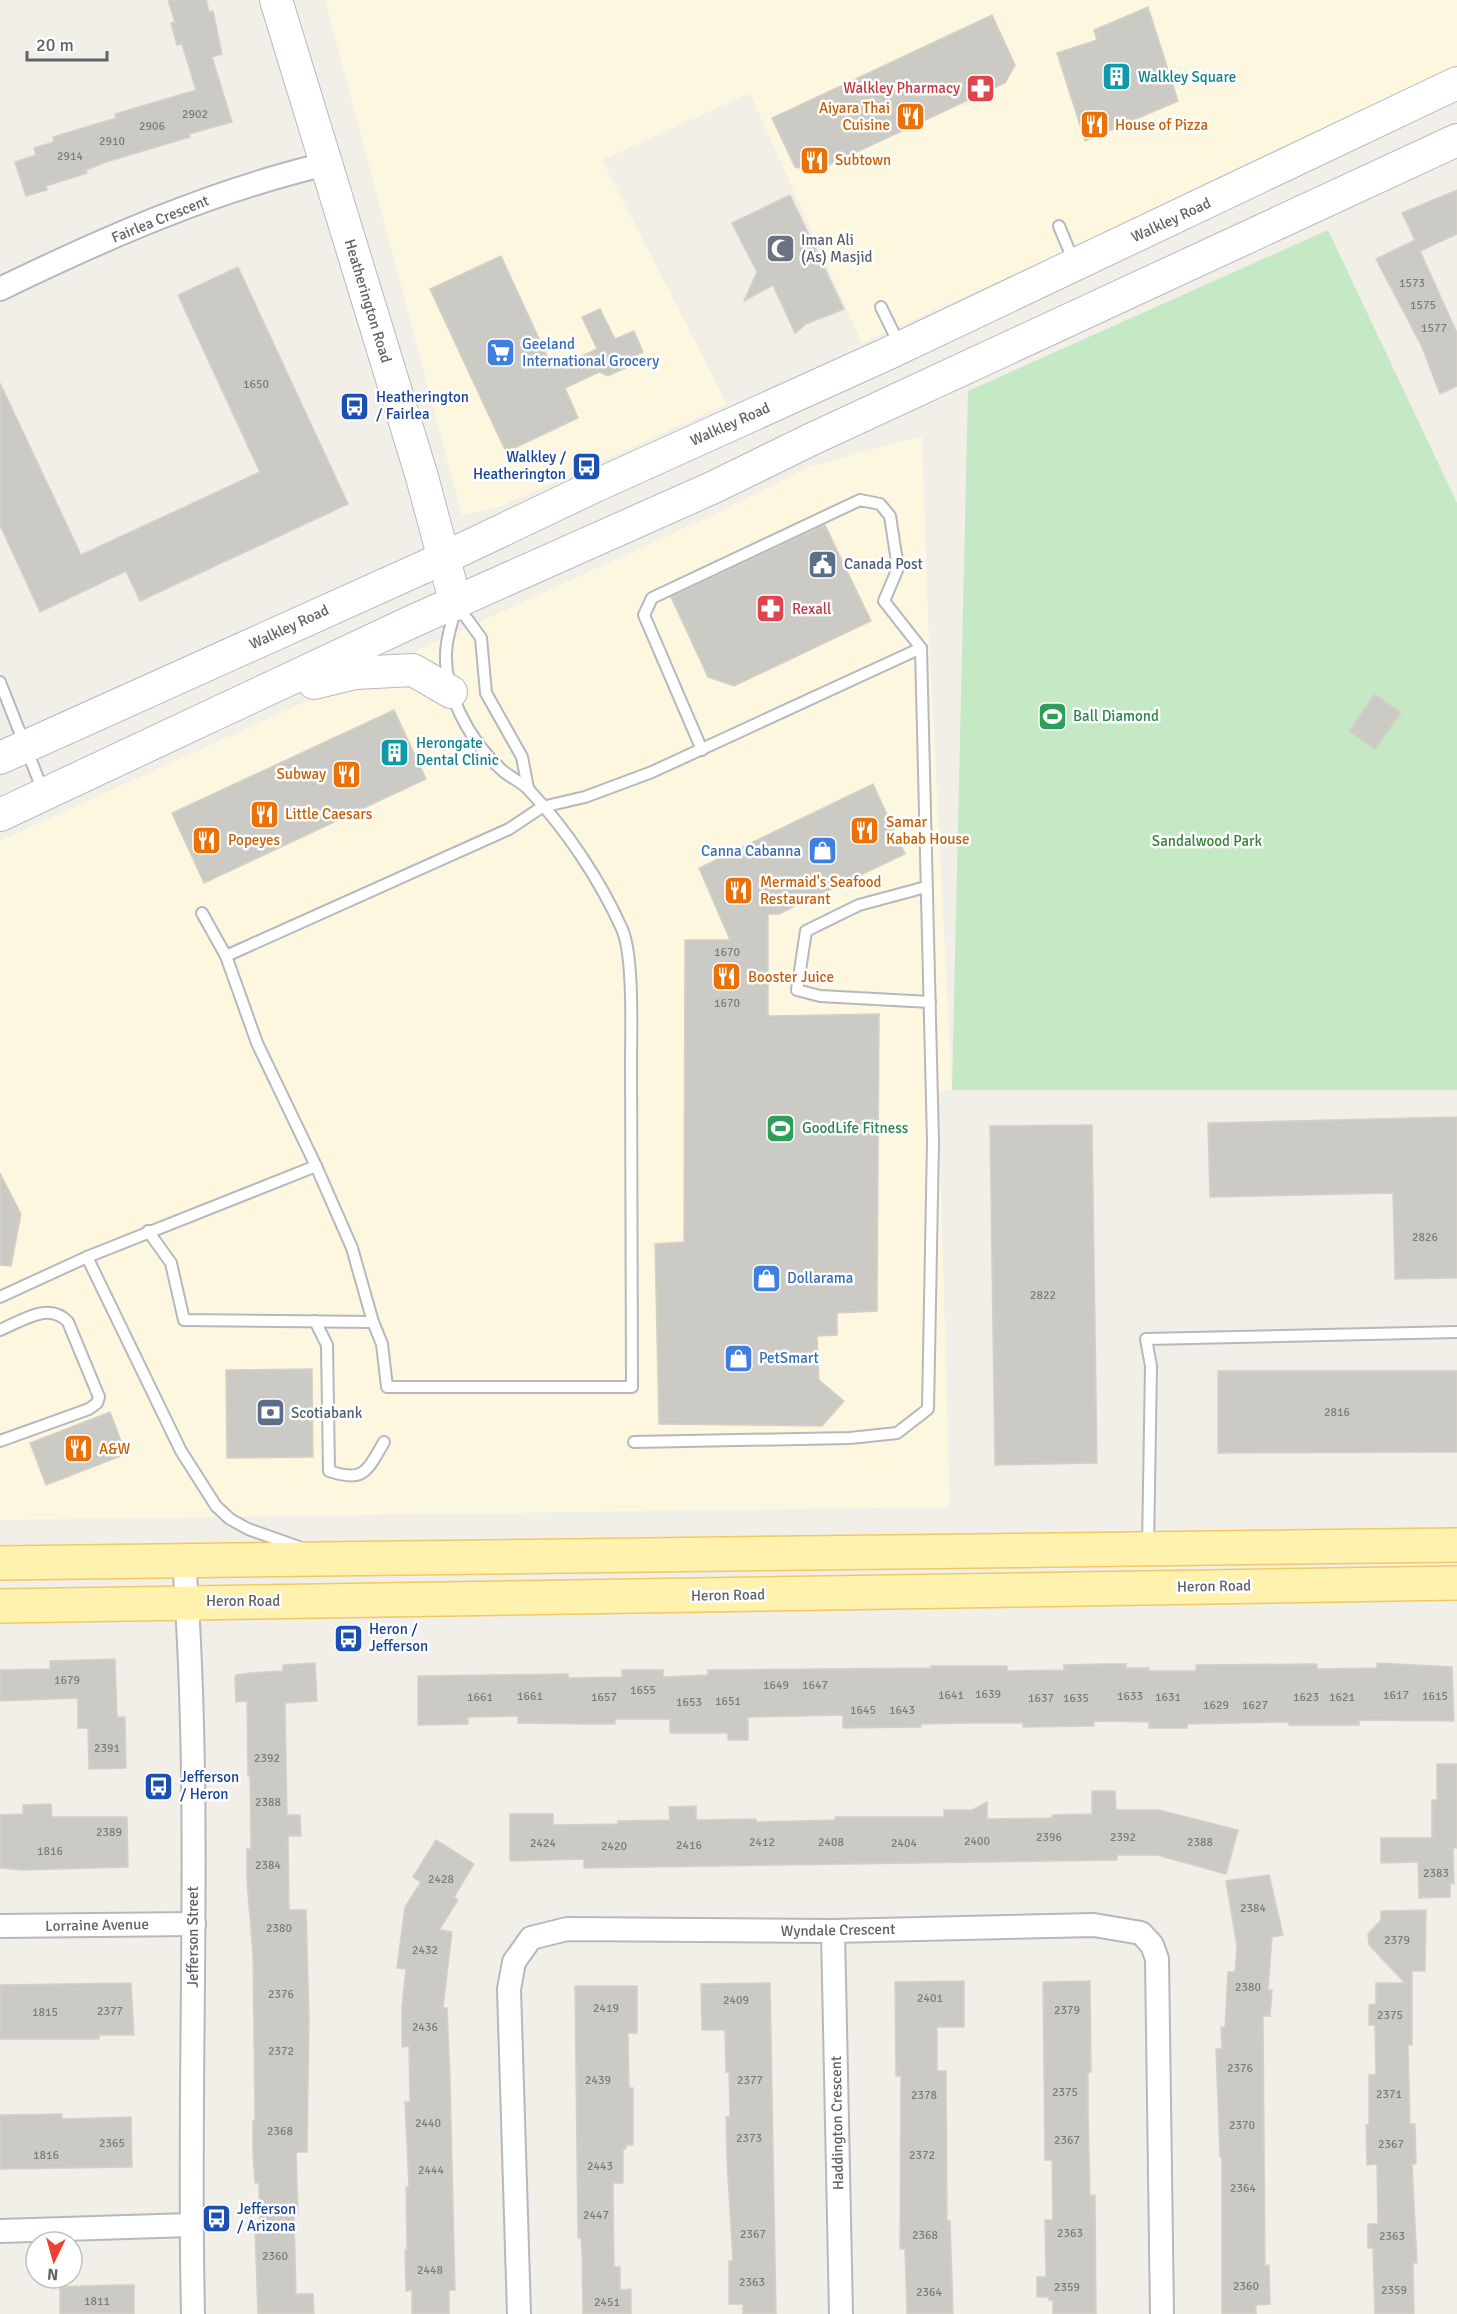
<svg xmlns="http://www.w3.org/2000/svg" width="1457" height="2314" font-family="Signika,sans-serif">
  <rect width="100%" height="100%" fill="#f1efe8"/>
  <g fill="#fef7e0">
    <path d="M325 0H1457V74L862 343 750 93 602 160 727 404 500 507 462 515Z"/>
    <path d="M922 436 928 618 952 1090 938 1092 950 1507 0 1520V841L711 516 809 467Z"/>
  </g>
  <path fill="#c5e8c5" d="M1328 230 1457 503V1090H952L968 391Z"/>
  <g fill="#cccac5" stroke="#d6d1c6" stroke-width="1.5">
    <path d="M168 0H206L209 12 213 11 222 54 212 57 232 122 189 134 190 137 106 162 86 170 87 173 46 186 47 190 26 196 15 162 36 155 34 148 54 142 53 137 116 118 115 114 196 90 182 44 177 45 171 23 175 22Z"/>
    <path d="M1148 7 1178 101 1085 141 1057 53 1097 40 1094 30Z"/>
    <path d="M992 15 1015 65 1005 83 816 171 795 167 772 118Z"/>
    <path d="M1457 190V234L1420 251 1457 333V386L1440 394 1422 347 1376 259 1415 240 1402 213Z"/>
    <path d="M790 195 844 309 806 324 795 333 773 285 744 301 757 272 732 223Z"/>
    <path d="M501 256 553 369 597 349 582 317 600 309 615 339 634 331 643 352 633 357 630 366 608 376 599 372 565 388 578 418 506 452 430 289Z"/>
    <path d="M238 267 348 504 140 601 126 571 40 612 0 525V383L81 555 260 472 178 295Z"/>
    <path d="M825 525 871 621 734 686 708 677 671 597Z"/>
    <path d="M1375 694 1401 713 1375 749 1349 731Z"/>
    <path d="M394 710 426 779 204 883 172 813Z"/>
    <path d="M873 784 905 854 779 914H768V1016L879 1014 877 1311 837 1313V1335L817 1336 819 1380 844 1401 822 1426 659 1424 655 1244 684 1242 685 940H730L699 868Z"/>
    <path d="M1457 1117V1278L1395 1279 1393 1193 1210 1197 1208 1123Z"/>
    <path d="M1092 1125 1097 1463 995 1465 990 1126Z"/>
    <path d="M0 1173 21 1214 11 1266 0 1265Z"/>
    <path d="M312 1369 313 1457 227 1458 226 1370Z"/>
    <path d="M1218 1371H1457V1452L1218 1453Z"/>
    <path d="M110 1412 126 1454 46 1485 30 1443Z"/>
    <path d="M115 1659 117 1717H125L126 1768 89 1769 88 1728H78V1698L0 1701V1670L50 1669V1661Z"/>
    <path d="M315 1663 317 1701 285 1703 287 1815H300L301 1836H288L289 1910H306L309 2018 307 2152H296L298 2214H294L296 2294H313L314 2314H258L255 2231 260 2230 259 2183H255L253 2155V2121H255L253 1955 247 1880V1849H251L250 1776H248L247 1701 236 1702 235 1678 236 1675 250 1673 283 1671V1665Z"/>
    <path d="M1377 1663 1452 1667 1454 1721 1359 1720V1725H1289V1722L1187 1724V1728H1149V1722L1094 1721V1726L1023 1727V1723H970L921 1724V1727L843 1728V1715L748 1717V1740H728V1733H670V1719H615V1724H585L518 1723V1716L468 1717V1724L418 1725V1676L568 1674V1678L622 1677V1670H663V1677L708 1675V1670L931 1668V1666H1007V1671L1064 1670V1665L1102 1664H1126V1668H1149V1671H1196V1665L1317 1664V1669L1377 1668Z"/>
    <path d="M1437 1764H1457V1848H1453L1454 1884 1450 1883V1897L1419 1898 1418 1862 1381 1863V1838H1432V1800H1437Z"/>
    <path d="M1092 1791H1115L1116 1810H1159L1238 1830 1226 1874 1157 1855H1117V1860L584 1868V1859L510 1861V1814H553V1825L618 1824V1821L670 1820 669 1807 696 1806V1820L756 1819V1822L800 1821 835 1820V1817H944V1810H972L987 1802V1819L1052 1818V1815L1092 1814Z"/>
    <path d="M51 1804 52 1817H127L128 1867 22 1870 0 1868V1815L23 1814V1805Z"/>
    <path d="M436 1840 474 1864 454 1897 458 1900 439 1930 452 1932 443 2008H447L450 2079 455 2290H449V2314H412V2290L406 2291 405 2250H407L406 2187H409L405 2102H410L409 2046 402 2047V2006L406 1969 397 1968 405 1907 421 1882 413 1877Z"/>
    <path d="M1269 1875 1283 1935 1272 1937 1268 1990H1272L1270 2016H1263L1265 2266 1269 2265 1270 2304 1256 2305V2314H1222V2157H1220L1216 2049H1222L1221 2027H1225L1228 1972H1235L1237 1946 1226 1881Z"/>
    <path d="M1426 1910 1425 1971H1412V2045H1408L1410 2124H1415L1416 2164H1412L1417 2263H1413L1414 2314H1375L1373 2248H1368V2224H1378L1377 2164 1367 2165 1366 2125H1369V2075H1376L1375 2025H1369V2005L1376 2004V1983H1405L1369 1945 1368 1934 1381 1920V1911Z"/>
    <path d="M964 1981V2027H937V2071H946L947 2221H950L953 2314H907L905 2249H900L901 2076H896L895 1982Z"/>
    <path d="M1090 1981 1091 2072H1088V2112L1090 2196 1095 2195 1096 2314H1053V2300H1049V2297H1037V2277H1046L1045 2220H1053L1052 2160H1045L1043 1982Z"/>
    <path d="M131 1983 134 2035H99V2039H0V1985Z"/>
    <path d="M770 1983 776 2314H743V2304H729V2261H733L727 2160 726 2117H730L729 2072H726L725 2030H702L701 1984Z"/>
    <path d="M575 1986H637V2033H628L629 2088H633V2145H626V2149H623V2183H613L614 2267H620V2290L631 2289V2314H583L582 2252 581 2238H578Z"/>
    <path d="M62 2114V2119L131 2117 132 2167 0 2169V2115Z"/>
    <path d="M112 2285H134V2314H60V2287Z"/>
  </g>
  <g fill="none" stroke-linecap="round" stroke-linejoin="round">
    <defs>
      <g id="lane">
        <path d="M1059 226 1074 262"/>
        <path d="M881 307 899 344"/>
        <path d="M457 605 481 638 486 693 522 757 528 788"/>
        <path d="M0 682 43 791"/>
        <path d="M702 750 644 615 652 598 860 500 880 504 890 516 898 568 884 601 921 648"/>
        <path d="M926 887 859 905 806 931 797 990 820 996 930 1002"/>
        <path d="M202 913 226 956 257 1043 316 1166 87 1257 181 1451 216 1506 230 1519 248 1529 299 1547"/>
        <path d="M226 956 509 829 542 807 585 797 652 772 921 648 933 1142 928 1409 897 1433 850 1438 634 1442"/>
        <path d="M316 1166 352 1248 373 1322"/>
        <path d="M148 1231 171 1263 184 1320 373 1322 382 1344 387 1387H632C631 1279 632 1172 631 1065 631 1033 634 956 622 929 600 880 566 829 529 790 522 782 511 778 503 771 470 742 440 689 447 643 449 631 453 619 455 608"/>
        <path d="M0 1297 87 1257"/>
        <path d="M315 1321 327 1345 329 1471C364 1483 367 1471 384 1442"/>
        <path d="M0 1330C22 1321 49 1301 68 1322L99 1397 97 1403 89 1409 0 1441"/>
        <path d="M1148 1547 1151 1366 1146 1339 1457 1332"/>
      </g>
      <g id="street">
        <path d="M0 289C105 238 212 191 326 164"/>
        <path d="M184 1561C203 1811 187 2063 193 2314"/>
        <path d="M0 1926 194 1924"/>
        <path d="M833 1931 841 2314"/>
        <path d="M0 2231 191 2225"/>
        <path d="M519 2314 509 1989 514 1962 531 1938 567 1929 833 1931 1094 1925 1141 1933 1152 1945 1157 1959 1162 2314"/>
      </g>
      <g id="secondary">
        <path d="M276 0 422 477 456 604"/>
        <path d="M314 683 355 673 413 670 451 692"/>
        <path d="M0 758 444 558 593 487 889 353 1457 83"/>
        <path d="M0 815 411 622 714 487 812 439 1457 140"/>
      </g>
      <g id="primary">
        <path d="M0 1563 1457 1545"/>
        <path d="M0 1606 1457 1583"/>
      </g>
    </defs>
    <use href="#lane" stroke="#b5b8bc" stroke-width="14"/>
    <use href="#street" stroke="#b5b8bc" stroke-width="26"/>
    <use href="#secondary" stroke="#b6babf" stroke-width="34"/>
    <use href="#primary" stroke="#f2c960" stroke-width="36"/>
    <use href="#lane" stroke="#fff" stroke-width="10"/>
    <use href="#street" stroke="#fff" stroke-width="22"/>
    <use href="#secondary" stroke="#fff" stroke-width="32"/>
    <use href="#primary" stroke="#fff2af" stroke-width="33"/>
  </g>
  <defs>
    <symbol id="building-square" viewBox="-11 -11 22 22"><rect x="-9" y="-9" width="18" height="18" rx="4" fill="#0f9aa8" stroke="#fff"/><path d="M-4-6H4V6H1V3H-1V6H-4ZM-2.5-4.3h1.7v1.8h-1.7ZM.8-4.3h1.7v1.8H.8ZM-2.5-1h1.7V.8h-1.7ZM.8-1h1.7V.8H.8Z" fill="#fff"/></symbol>
    <symbol id="pharmacy-square" viewBox="-11 -11 22 22"><rect x="-9" y="-9" width="18" height="18" rx="4" fill="#e0444e" stroke="#fff"/><path d="M-2-6h4v4h4v4h-4v4h-4v-4h-4v-4h4Z" fill="#fff"/></symbol>
    <symbol id="restaurant-square" viewBox="-11 -11 22 22"><rect x="-9" y="-9" width="18" height="18" rx="4" fill="#e8710a" stroke="#fff"/><path d="M-5-6h1v4h1v-4h1v4h1v-4h1v5L-1.5 .5V6h-2V.5L-5-1ZM5-6V6H3V1.5H1.5Q1.5-4 5-6Z" fill="#fff"/></symbol>
    <symbol id="mosque-square" viewBox="-11 -11 22 22"><rect x="-9" y="-9" width="18" height="18" rx="4" fill="#6b7280" stroke="#fff"/><path d="M3.5-4.9A6 6 0 1 0 3.5 4.9A5 5 0 1 1 3.5-4.9Z" fill="#fff"/></symbol>
    <symbol id="supermarket-square" viewBox="-11 -11 22 22"><rect x="-9" y="-9" width="18" height="18" rx="4" fill="#3f7fe0" stroke="#fff"/><path d="M-6-5.5h2.5l.6 2H6L4.5 2H-2.5L-4.4-4H-6ZM-1.5 3.2a1.3 1.3 0 1 0 .1 0ZM3 3.2a1.3 1.3 0 1 0 .1 0Z" fill="#fff"/></symbol>
    <symbol id="bus-square" viewBox="-11 -11 22 22"><rect x="-9" y="-9" width="18" height="18" rx="4" fill="#1a4fb4" stroke="#fff"/><path d="M-5-6H5V4H4V6H2V4H-2V6H-4V4H-5ZM-3.5-4V0h7V-4ZM-3.5 1.2v1.5H-2V1.2ZM2 1.2v1.5H3.5V1.2Z" fill="#fff"/></symbol>
    <symbol id="civic-square" viewBox="-11 -11 22 22"><rect x="-9" y="-9" width="18" height="18" rx="4" fill="#5c6f8a" stroke="#fff"/><path d="M-.6-6.5H3V-4.5H.6V-3L4-1V1h2V6H-6V1h2V-1L-.6-3ZM-1.2 2.5V6h2.4V2.5Z" fill="#fff"/></symbol>
    <symbol id="stadium-square" viewBox="-11 -11 22 22"><rect x="-9" y="-9" width="18" height="18" rx="4" fill="#2e9e5b" stroke="#fff"/><path d="M0-5a6.5 5 0 1 0 0 10a6.5 5 0 1 0 0-10ZM-3.5-1.8h7v3.6h-7Z" fill="#fff"/></symbol>
    <symbol id="shop-square" viewBox="-11 -11 22 22"><rect x="-9" y="-9" width="18" height="18" rx="4" fill="#3f7fe0" stroke="#fff"/><path d="M-5-2.5h2.3a2.7 3.5 0 0 1 5.4 0H5L5.5 6h-11ZM-1.5-2.5h3a1.5 2.3 0 0 0-3 0Z" fill="#fff"/></symbol>
    <symbol id="bank-square" viewBox="-11 -11 22 22"><rect x="-9" y="-9" width="18" height="18" rx="4" fill="#5c6f8a" stroke="#fff"/><path d="M-6-4H6V4H-6ZM0-2.3a2.3 2.3 0 1 0 0 4.6a2.3 2.3 0 1 0 0-4.6Z" fill="#fff"/></symbol>
  </defs>
  <g fill-rule="evenodd">
    <use href="#building-square" x="1100" y="60" width="33" height="33"/>
    <use href="#pharmacy-square" x="964" y="72" width="33" height="33"/>
    <use href="#restaurant-square" x="894" y="100" width="33" height="33"/>
    <use href="#restaurant-square" x="1078" y="108" width="33" height="33"/>
    <use href="#restaurant-square" x="798" y="144" width="33" height="33"/>
    <use href="#mosque-square" x="764" y="232" width="33" height="33"/>
    <use href="#supermarket-square" x="484" y="336" width="33" height="33"/>
    <use href="#bus-square" x="338" y="390" width="33" height="33"/>
    <use href="#bus-square" x="570" y="450" width="33" height="33"/>
    <use href="#civic-square" x="806" y="548" width="33" height="33"/>
    <use href="#pharmacy-square" x="754" y="592" width="33" height="33"/>
    <use href="#stadium-square" x="1036" y="700" width="33" height="33"/>
    <use href="#building-square" x="378" y="736" width="33" height="33"/>
    <use href="#restaurant-square" x="330" y="758" width="33" height="33"/>
    <use href="#restaurant-square" x="248" y="798" width="33" height="33"/>
    <use href="#restaurant-square" x="848" y="814" width="33" height="33"/>
    <use href="#restaurant-square" x="190" y="824" width="33" height="33"/>
    <use href="#shop-square" x="806" y="834" width="33" height="33"/>
    <use href="#restaurant-square" x="722" y="874" width="33" height="33"/>
    <use href="#restaurant-square" x="710" y="960" width="33" height="33"/>
    <use href="#stadium-square" x="764" y="1112" width="33" height="33"/>
    <use href="#shop-square" x="750" y="1262" width="33" height="33"/>
    <use href="#shop-square" x="722" y="1342" width="33" height="33"/>
    <use href="#bank-square" x="254" y="1396" width="33" height="33"/>
    <use href="#restaurant-square" x="62" y="1432" width="33" height="33"/>
    <use href="#bus-square" x="332" y="1622" width="33" height="33"/>
    <use href="#bus-square" x="142" y="1770" width="33" height="33"/>
    <use href="#bus-square" x="200" y="2202" width="33" height="33"/>
  </g>
  <g text-anchor="middle" dominant-baseline="central" stroke-width="5" stroke-linejoin="round" paint-order="stroke">
    <g font-size="12" fill="#7a7d7f">
      <text x="195" y="114">2902</text>
      <text x="152" y="126">2906</text>
      <text x="112" y="141">2910</text>
      <text x="70" y="156">2914</text>
      <text x="1412" y="283">1573</text>
      <text x="1423" y="305">1575</text>
      <text x="1434" y="328">1577</text>
      <text x="256" y="384">1650</text>
      <text x="727" y="952">1670</text>
      <text x="727" y="1003">1670</text>
      <text x="1425" y="1237">2826</text>
      <text x="1043" y="1295">2822</text>
      <text x="1337" y="1412">2816</text>
      <text x="67" y="1680">1679</text>
      <text x="776" y="1685">1649</text>
      <text x="815" y="1685">1647</text>
      <text x="643" y="1690">1655</text>
      <text x="988" y="1694">1639</text>
      <text x="951" y="1695">1641</text>
      <text x="1396" y="1695">1617</text>
      <text x="530" y="1696">1661</text>
      <text x="1130" y="1696">1633</text>
      <text x="1435" y="1696">1615</text>
      <text x="480" y="1697">1661</text>
      <text x="604" y="1697">1657</text>
      <text x="1168" y="1697">1631</text>
      <text x="1306" y="1697">1623</text>
      <text x="1342" y="1697">1621</text>
      <text x="1041" y="1698">1637</text>
      <text x="1076" y="1698">1635</text>
      <text x="728" y="1701">1651</text>
      <text x="689" y="1702">1653</text>
      <text x="1216" y="1705">1629</text>
      <text x="1255" y="1705">1627</text>
      <text x="863" y="1710">1645</text>
      <text x="902" y="1710">1643</text>
      <text x="107" y="1748">2391</text>
      <text x="267" y="1758">2392</text>
      <text x="268" y="1802">2388</text>
      <text x="109" y="1832">2389</text>
      <text x="1049" y="1837">2396</text>
      <text x="1123" y="1837">2392</text>
      <text x="977" y="1841">2400</text>
      <text x="762" y="1842">2412</text>
      <text x="831" y="1842">2408</text>
      <text x="1200" y="1842">2388</text>
      <text x="543" y="1843">2424</text>
      <text x="904" y="1843">2404</text>
      <text x="689" y="1845">2416</text>
      <text x="614" y="1846">2420</text>
      <text x="50" y="1851">1816</text>
      <text x="268" y="1865">2384</text>
      <text x="1436" y="1873">2383</text>
      <text x="441" y="1879">2428</text>
      <text x="1253" y="1908">2384</text>
      <text x="279" y="1928">2380</text>
      <text x="1397" y="1940">2379</text>
      <text x="425" y="1950">2432</text>
      <text x="1248" y="1987">2380</text>
      <text x="281" y="1994">2376</text>
      <text x="930" y="1998">2401</text>
      <text x="736" y="2000">2409</text>
      <text x="606" y="2008">2419</text>
      <text x="1067" y="2010">2379</text>
      <text x="110" y="2011">2377</text>
      <text x="45" y="2012">1815</text>
      <text x="1390" y="2015">2375</text>
      <text x="425" y="2027">2436</text>
      <text x="281" y="2051">2372</text>
      <text x="1240" y="2068">2376</text>
      <text x="598" y="2080">2439</text>
      <text x="750" y="2080">2377</text>
      <text x="1065" y="2092">2375</text>
      <text x="1389" y="2094">2371</text>
      <text x="924" y="2095">2378</text>
      <text x="428" y="2123">2440</text>
      <text x="1242" y="2125">2370</text>
      <text x="280" y="2131">2368</text>
      <text x="749" y="2138">2373</text>
      <text x="1067" y="2140">2367</text>
      <text x="112" y="2143">2365</text>
      <text x="1391" y="2144">2367</text>
      <text x="46" y="2155">1816</text>
      <text x="922" y="2155">2372</text>
      <text x="600" y="2166">2443</text>
      <text x="431" y="2170">2444</text>
      <text x="1243" y="2188">2364</text>
      <text x="596" y="2215">2447</text>
      <text x="1070" y="2233">2363</text>
      <text x="753" y="2234">2367</text>
      <text x="925" y="2235">2368</text>
      <text x="1392" y="2236">2363</text>
      <text x="275" y="2256">2360</text>
      <text x="430" y="2270">2448</text>
      <text x="752" y="2282">2363</text>
      <text x="1246" y="2286">2360</text>
      <text x="1067" y="2287">2359</text>
      <text x="1394" y="2290">2359</text>
      <text x="929" y="2292">2364</text>
      <text x="97" y="2301">1811</text>
      <text x="607" y="2302">2451</text>
    </g>
    <g font-size="15" fill="#0d838f" stroke="#fff" text-anchor="start">
      <text x="1138" y="77">Walkley Square</text>
      <text x="416" y="743">Herongate<tspan x="416" dy="17">Dental Clinic</tspan></text>
    </g>
    <g font-size="15" fill="#be3a42" stroke="#fff" text-anchor="end">
      <text x="960" y="88">Walkley Pharmacy</text>
      <text x="792" y="609" text-anchor="start">Rexall</text>
    </g>
    <g font-size="15" fill="#c56008" stroke="#fff" text-anchor="start">
      <text x="890" y="108" text-anchor="end">Aiyara Thai<tspan x="890" dy="17">Cuisine</tspan></text>
      <text x="1115" y="125">House of Pizza</text>
      <text x="835" y="160">Subtown</text>
      <text x="326" y="774" text-anchor="end">Subway</text>
      <text x="285" y="814">Little Caesars</text>
      <text x="886" y="822">Samar<tspan x="886" dy="17">Kabab House</tspan></text>
      <text x="228" y="840">Popeyes</text>
      <text x="760" y="882">Mermaid's Seafood<tspan x="760" dy="17">Restaurant</tspan></text>
      <text x="748" y="977">Booster Juice</text>
      <text x="99" y="1449">A&amp;W</text>
    </g>
    <g font-size="15" fill="#5f6368" stroke="#fff">
      <text transform="translate(160 219) rotate(-22)">Fairlea Crescent</text>
      <text transform="translate(1171 220) rotate(-25)">Walkley Road</text>
      <text transform="translate(368 301) rotate(73)">Heatherington Road</text>
      <text transform="translate(730 424) rotate(-24)">Walkley Road</text>
      <text transform="translate(289 627) rotate(-25)">Walkley Road</text>
      <text transform="translate(1214 1586) rotate(-1)">Heron Road</text>
      <text transform="translate(728 1595) rotate(-1)">Heron Road</text>
      <text x="243" y="1601">Heron Road</text>
      <text transform="translate(97 1925) rotate(-1)">Lorraine Avenue</text>
      <text transform="translate(838 1930) rotate(-1)">Wyndale Crescent</text>
      <text transform="translate(193 1937) rotate(-90)">Jefferson Street</text>
      <text transform="translate(837 2123) rotate(-91)">Haddington Crescent</text>
    </g>
    <g font-size="15" fill="#5b616d" stroke="#fff" text-anchor="start">
      <text x="801" y="240">Iman Ali<tspan x="801" dy="17">(As) Masjid</tspan></text>
    </g>
    <g font-size="15" fill="#366cbe" stroke="#fff" text-anchor="start">
      <text x="522" y="344">Geeland<tspan x="522" dy="17">International Grocery</tspan></text>
      <text x="801" y="851" text-anchor="end">Canna Cabanna</text>
      <text x="787" y="1278">Dollarama</text>
      <text x="759" y="1358">PetSmart</text>
    </g>
    <g font-size="15" fill="#164399" stroke="#fff" text-anchor="start">
      <text x="376" y="397">Heatherington<tspan x="376" dy="17">/ Fairlea</tspan></text>
      <text x="566" y="457" text-anchor="end">Walkley /<tspan x="566" dy="17">Heatherington</tspan></text>
      <text x="369" y="1629">Heron /<tspan x="369" dy="17">Jefferson</tspan></text>
      <text x="180" y="1777">Jefferson<tspan x="180" dy="17">/ Heron</tspan></text>
      <text x="237" y="2209">Jefferson<tspan x="237" dy="17">/ Arizona</tspan></text>
    </g>
    <g font-size="15" fill="#4e5e75" stroke="#fff" text-anchor="start">
      <text x="844" y="564">Canada Post</text>
      <text x="291" y="1413">Scotiabank</text>
    </g>
    <g font-size="15" fill="#27864d" stroke="#fff" text-anchor="start">
      <text x="1073" y="716">Ball Diamond</text>
      <text x="802" y="1128">GoodLife Fitness</text>
    </g>
    <g font-size="15" fill="#348238" stroke="#fff">
      <text x="1207" y="841">Sandalwood Park</text>
    </g>
  </g>
  <g transform="translate(54 2260) rotate(185)"><circle r="28" fill="#ffffff" stroke="#bfc1c3" stroke-width="1.5"/>
  <path d="M0-4.5L10 22L0 15L-10 22Z" fill="#ea4335"/>
  <text y="-9" font-size="16" font-weight="bold" text-anchor="middle" fill="#5f6368">N</text>
  </g>
  <path d="M27 51v9h80v-9" fill="none" stroke="#5f6368" stroke-width="3"/>
  <text x="36" y="51" font-size="18" fill="#5f6368" stroke="#ffffff" stroke-width="4.5" paint-order="stroke">20 m</text>
</svg>
